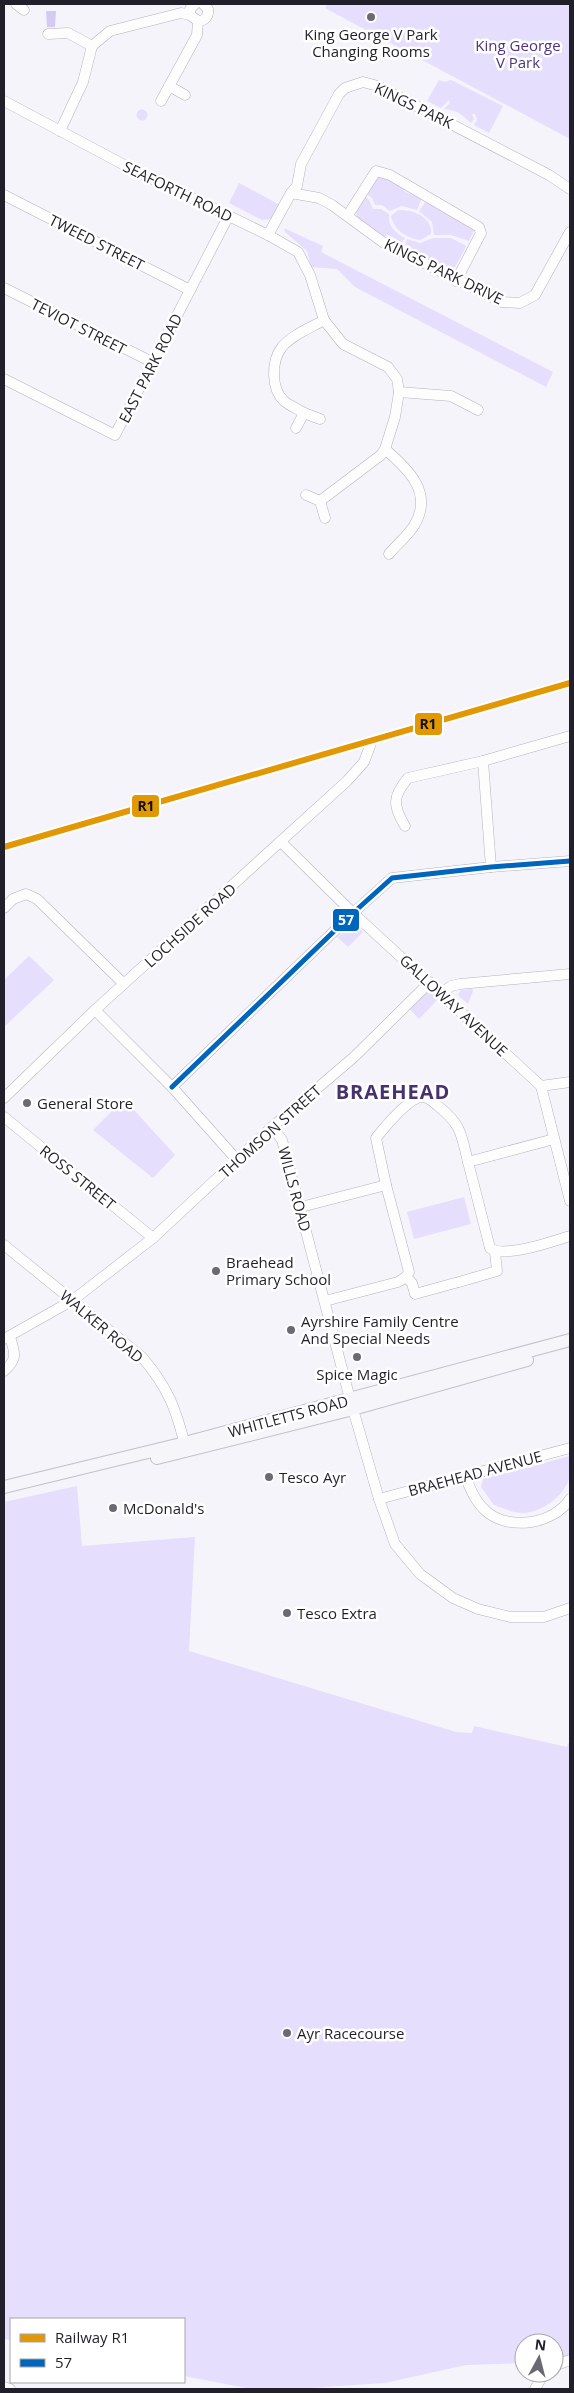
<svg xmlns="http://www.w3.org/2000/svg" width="574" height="2393" font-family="'Open Sans',sans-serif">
  <rect width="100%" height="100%" fill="#f5f4fb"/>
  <g fill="#e6defd">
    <path d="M327 4H570V139L325 8Z"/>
    <path d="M439 80 444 82 451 80 503 106 489 133 474 125 477 120 475 114H472L474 119 471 123C461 114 459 111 444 109L450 103 449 100 441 108 427 101Z"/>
    <circle cx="142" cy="115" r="5.5"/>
    <path d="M382 176 404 189 405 192 422 198 417 210 402 206 390 211 382 205H375L372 198 366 193 375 177Z"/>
    <path d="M239 183 280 205 271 219 262 220 229 203Z"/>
    <path d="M366 197 369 200 373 209H381L389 214C387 225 395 233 405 238L400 245 395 238 388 235 384 236 357 218 356 211 363 198Z"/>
    <path d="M426 201 474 230 469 241 451 235H434L432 222 419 211Z"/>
    <path d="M398 210C412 209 433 217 431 234L420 240C406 238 394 230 391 216Z"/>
    <path d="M284 228 323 246 321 252 553 372 546 387 355 287 337 269 311 267 307 251 285 232Z"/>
    <path d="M433 238H451L465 245 466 247 455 267 449 269 421 255 419 251 405 247 407 239 420 243Z"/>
    <path d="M348 926H357L363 932 348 947 337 937Z"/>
    <path d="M29 956 54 980 4 1027V980Z"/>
    <path d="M472 989 473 991 468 1004 458 995 461 990Z"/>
    <path d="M422 993H431L438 999 419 1019 408 1007Z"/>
    <path d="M124 1099 175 1155 153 1178 93 1130Z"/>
    <path d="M464 1197 471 1224 414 1239 407 1212Z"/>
    <path d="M570 1456C570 1462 570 1469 570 1475 567 1494 543 1512 524 1513 514 1513 504 1509 494 1505L481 1487 483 1479Z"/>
    <path d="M77 1486 82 1546 195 1537 189 1651 456 1732 472 1733 474 1726 567 1747 570 1739V2355L554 2358V2343H524V2363L466 2365 385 2383 293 2389H252L184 2376V2319H11V2340L4 2339V1502Z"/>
  </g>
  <path fill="#d4cbf0" d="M46 11H56L55 27H47Z"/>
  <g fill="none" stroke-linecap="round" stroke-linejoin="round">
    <defs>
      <g id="minor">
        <path d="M16 4 24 10"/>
        <path d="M195 4 190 9V15L198 21C205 21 209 16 208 9L203 4"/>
        <path d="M48 34 68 33 92 46"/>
        <path d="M169 86 185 95"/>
        <path d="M4 101 130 168 268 235 298 252 310 275 324 320 343 344 388 367 397 379 399 392 395 417 385 449 381 455 320 501"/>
        <path d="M161 101 197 35 198 21"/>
        <path d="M60 131 83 82 92 46 110 31 181 13 190 15"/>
        <path d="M291 193 319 198 332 205 384 243 502 302 520 303 535 295 570 232"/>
        <path d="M4 195 190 290"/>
        <path d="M348 215 376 171 390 175 479 227 481 233 456 281"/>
        <path d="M268 235 291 193 297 186 301 164 339 94 345 88 363 82 378 86 549 175 570 189"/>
        <path d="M4 288 154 363"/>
        <path d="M4 379 115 435 228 217"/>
        <path d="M399 392 451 396 478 410"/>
        <path d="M304 413 320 419"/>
        <path d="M296 428 304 413C298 409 290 406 284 401 271 389 271 361 282 347 292 335 310 328 324 320"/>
        <path d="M385 449C408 469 433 492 415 524 409 535 397 544 389 554"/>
        <path d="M306 495 320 501 325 518"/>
        <path d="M483 761 491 867"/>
        <path d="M405 826C393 806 392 797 408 778L483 761 570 736"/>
        <path d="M281 842 353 913 541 1086 570 1201"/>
        <path d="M4 908 13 899 26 894 37 899 124 984"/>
        <path d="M442 993 451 986 460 984 570 974"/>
        <path d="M95 1010 172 1087 237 1160"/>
        <path d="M541 1086 570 1082"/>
        <path d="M172 1087 353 913 392 878 491 867 570 861"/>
        <path d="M4 1098 95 1010 347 781 364 762 370 746"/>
        <path d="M4 1117 153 1238"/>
        <path d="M272 1127 282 1140 350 1399 379 1499 395 1544 420 1574 453 1598 478 1609 510 1617H544L570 1608"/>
        <path d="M468 1162 490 1248C504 1259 553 1241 570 1236"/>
        <path d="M301 1207 386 1185 376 1138C384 1128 408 1098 422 1097 429 1097 433 1102 438 1106 462 1125 461 1134 468 1162L554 1139"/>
        <path d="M4 1245 142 1357C169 1389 176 1409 186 1449"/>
        <path d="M406 1277 412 1283 415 1294 455 1283"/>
        <path d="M459 1282 497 1271 495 1252"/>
        <path d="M325 1301 398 1282 406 1277 409 1272 386 1185"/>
        <path d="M4 1339 73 1300 153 1238 272 1127 354 1057 430 982"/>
        <path d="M4 1371C18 1359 15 1353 10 1337"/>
        <path d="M465 1476C471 1490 475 1502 487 1512 510 1531 554 1524 570 1499"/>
        <path d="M379 1499 570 1448"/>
        <path d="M554 2366 570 2360"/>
        <path d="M4 2387 10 2389"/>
        <path d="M535 2389 544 2373"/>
      </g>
      <g id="major">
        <path d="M157 1458 353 1409 527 1360"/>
        <path d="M4 1487 185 1443 570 1340"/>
      </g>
    </defs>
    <use href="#minor" stroke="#b5b3bb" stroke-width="11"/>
    <use href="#major" stroke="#c2c0cb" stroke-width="14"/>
    <use href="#minor" stroke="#fefdfe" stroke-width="10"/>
    <use href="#major" stroke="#f6f5f9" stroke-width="12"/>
    <defs>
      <path id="bus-1" d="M172 1087 353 913 392 878 491 867 570 861"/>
    </defs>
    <use href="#bus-1" stroke="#fff" stroke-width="9"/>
    <use href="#bus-1" stroke="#0065bd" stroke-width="5"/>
    <defs>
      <path id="rail-1" d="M4 847 570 683"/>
    </defs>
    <use href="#rail-1" stroke="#fff" stroke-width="10"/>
    <use href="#rail-1" stroke="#e29804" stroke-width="6"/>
  </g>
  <g fill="#6b6a73" stroke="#fff" stroke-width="2">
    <circle cx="371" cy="17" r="5"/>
    <circle cx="27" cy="1103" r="5"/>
    <circle cx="216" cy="1271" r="5"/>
    <circle cx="291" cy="1330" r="5"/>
    <circle cx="357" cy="1357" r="5"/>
    <circle cx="269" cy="1477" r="5"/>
    <circle cx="113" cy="1508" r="5"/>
    <circle cx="287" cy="1613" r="5"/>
    <circle cx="287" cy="2033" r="5"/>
  </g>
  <g text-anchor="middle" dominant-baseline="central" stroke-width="5" stroke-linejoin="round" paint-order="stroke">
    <g font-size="15" fill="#211f2a" stroke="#fff" text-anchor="start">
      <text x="371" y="34" text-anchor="middle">King George V Park<tspan x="371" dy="17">Changing Rooms</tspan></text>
      <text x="37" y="1103">General Store</text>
      <text x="226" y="1262">Braehead<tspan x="226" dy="17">Primary School</tspan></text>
      <text x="301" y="1321">Ayrshire Family Centre<tspan x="301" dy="17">And Special Needs</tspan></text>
      <text x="357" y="1374" text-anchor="middle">Spice Magic</text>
      <text x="279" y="1477">Tesco Ayr</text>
      <text x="123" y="1508">McDonald's</text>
      <text x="297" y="1613">Tesco Extra</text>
      <text x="297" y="2033">Ayr Racecourse</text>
    </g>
    <g font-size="15" fill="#4e347e" stroke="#fff">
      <text x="518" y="45">King George<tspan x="518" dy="17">V Park</tspan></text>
    </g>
    <g font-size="15" fill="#211f2a" stroke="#fff">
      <text transform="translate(414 105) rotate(26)">KINGS PARK</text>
      <text transform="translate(178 191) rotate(26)">SEAFORTH ROAD</text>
      <text transform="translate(97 242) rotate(27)">TWEED STREET</text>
      <text transform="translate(444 271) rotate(26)">KINGS PARK DRIVE</text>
      <text transform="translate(79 326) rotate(27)">TEVIOT STREET</text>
      <text transform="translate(150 368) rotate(-63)">EAST PARK ROAD</text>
      <text transform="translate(190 925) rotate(-42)">LOCHSIDE ROAD</text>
      <text transform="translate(454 1005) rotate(43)">GALLOWAY AVENUE</text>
      <text transform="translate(270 1131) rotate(-42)">THOMSON STREET</text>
      <text transform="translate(78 1177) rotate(39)">ROSS STREET</text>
      <text transform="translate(295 1189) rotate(75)">WILLS ROAD</text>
      <text transform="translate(102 1326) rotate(40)">WALKER ROAD</text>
      <text transform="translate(288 1416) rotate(-15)">WHITLETTS ROAD</text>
      <text transform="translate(475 1473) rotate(-15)">BRAEHEAD AVENUE</text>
    </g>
    <g font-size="20" font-weight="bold" letter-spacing="1" fill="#46326e" stroke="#fff">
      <text x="393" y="1091">BRAEHEAD</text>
    </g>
  </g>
  <g stroke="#fff" stroke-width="2">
    <rect x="414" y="712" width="29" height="24" rx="5" fill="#e29804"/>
    <rect x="131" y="794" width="29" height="24" rx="5" fill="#e29804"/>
    <rect x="332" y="908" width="28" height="24" rx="5" fill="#0065bd"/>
  </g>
  <g font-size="14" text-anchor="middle" font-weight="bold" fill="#fff">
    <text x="346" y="925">57</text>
  </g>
  <g font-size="14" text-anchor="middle" font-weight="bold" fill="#111">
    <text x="428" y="729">R1</text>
    <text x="146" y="811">R1</text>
  </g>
  <rect width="574" height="2393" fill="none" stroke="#211f2a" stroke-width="10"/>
  <rect x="10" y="2318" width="175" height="65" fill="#ffffff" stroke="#a6a5aa"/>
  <rect x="20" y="2334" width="25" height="8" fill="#e29804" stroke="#a6a5aa"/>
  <text x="55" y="2343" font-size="15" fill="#211f2a">Railway R1</text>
  <rect x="20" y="2359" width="25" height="8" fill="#0065bd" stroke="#a6a5aa"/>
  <text x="55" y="2368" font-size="15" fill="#211f2a">57</text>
  <g transform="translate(539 2358) rotate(7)"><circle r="24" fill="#ffffff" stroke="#a6a5aa"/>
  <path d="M0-4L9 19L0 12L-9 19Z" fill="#6b6a73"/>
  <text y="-8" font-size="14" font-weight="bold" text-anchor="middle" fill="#211f2a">N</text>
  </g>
</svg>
